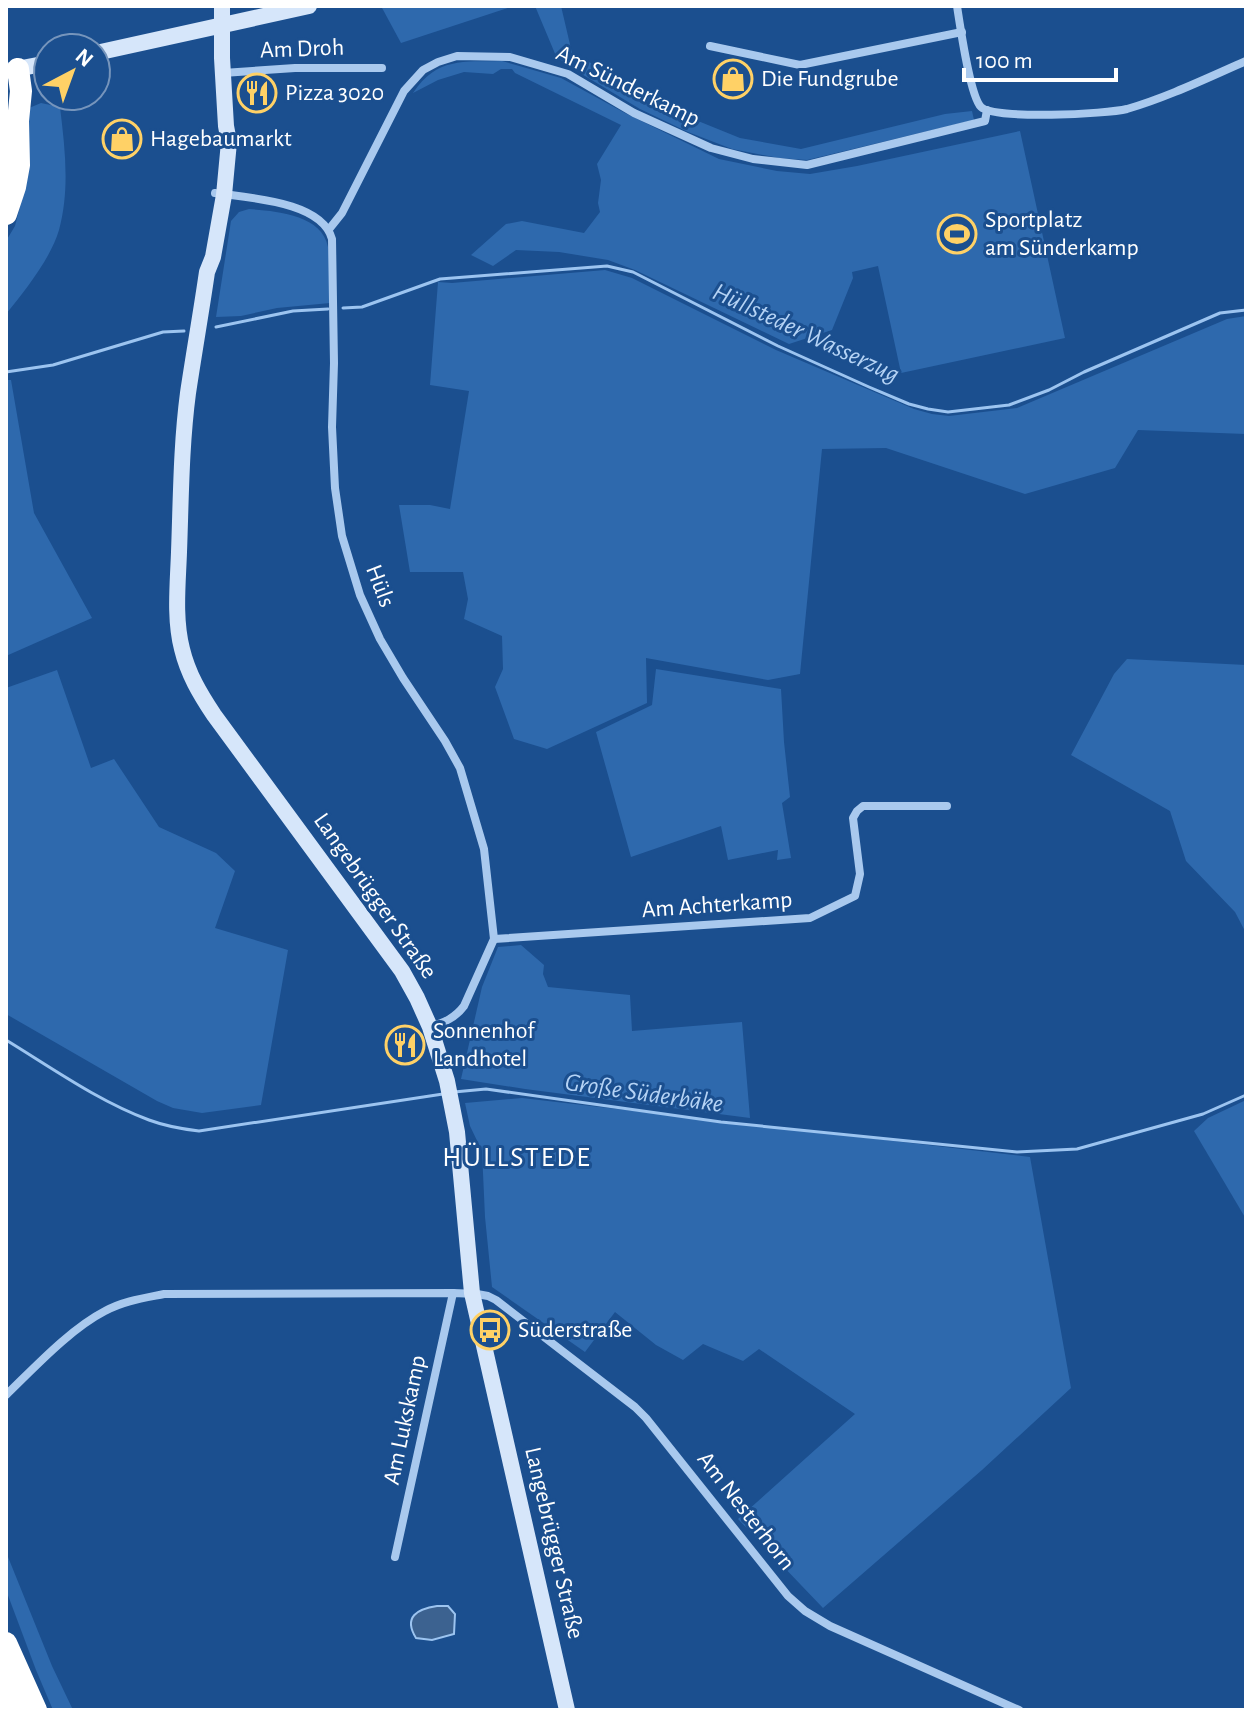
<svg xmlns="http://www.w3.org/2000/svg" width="1252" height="1716" font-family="'Alegreya Sans',sans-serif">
  <rect width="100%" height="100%" fill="#1b4f8f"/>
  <g fill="#2e69ad">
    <path d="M381 6H514L401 43Z"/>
    <path d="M535 6H561L572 53 653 96 666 108 740 138 801 149 945 114 972 111 974 120 807 160 779 158 732 149 688 132 640 109 570 67 556 56Z"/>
    <path d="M502 61 561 78 625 113 719 159 777 171 810 174 857 166 1020 131 1065 338 901 373 878 266 852 272 853 278 832 330 789 344 635 270 608 260 559 252 516 250 493 266 471 255 506 224 522 221 584 233 600 212 598 203 601 180 597 164 621 125 515 73 512 69H501L493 74 464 72 438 80 413 93C437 57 463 62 502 61Z"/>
    <path d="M41 103 60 107C65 149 70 189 59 230 51 258 24 292 6 314V241L15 226 28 175 29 108Z"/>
    <path d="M249 209C275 211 322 214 328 247 331 265 329 285 330 303L277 308 241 316 216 317 231 221 239 212Z"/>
    <path d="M605 270 632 278 776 350 914 409 932 414 949 416 1017 408 1227 319 1246 316V434L1138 430 1115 468 1025 494 886 448 822 449 800 674 768 680 646 658 647 703 547 749 514 739 495 687 503 669 502 636 464 619 468 599 463 572H410L399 505H430L450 509 469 391 430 385 438 282 452 283Z"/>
    <path d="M6 380H11L34 513 92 618 6 656Z"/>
    <path d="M1127 659 1246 665V933L1235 912 1186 861 1170 811 1071 755 1114 674Z"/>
    <path d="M656 669 781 689 784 742 790 797 782 803 791 858 777 860 778 850 728 860 721 826 631 857 596 732 652 705Z"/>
    <path d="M57 670 91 768 114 759 159 827 216 853 235 871 215 928 288 950 261 1105 202 1113 173 1108 157 1101 6 1014V688Z"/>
    <path d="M521 945 544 965 543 974 548 987 630 995 632 1031 742 1022 750 1118 525 1089 461 1079 482 987 498 947Z"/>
    <path d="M522 1098 1030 1157 1071 1388 982 1470 823 1608 738 1519 855 1414 759 1349 743 1361 703 1344 683 1360 656 1345 615 1312 585 1352 492 1287 485 1217 482 1151 470 1126 465 1103Z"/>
    <path d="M1246 1100V1219L1194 1131 1208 1118Z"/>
    <path d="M6 1552 52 1666 73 1710H53L36 1670 6 1590Z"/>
  </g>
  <path fill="#3c6290" stroke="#9cc4f0" stroke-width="2" d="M437 1606H448L455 1614 454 1634 432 1640 416 1638C403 1617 417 1609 437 1606Z"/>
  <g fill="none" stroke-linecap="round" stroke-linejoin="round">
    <g stroke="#9cc4f0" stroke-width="3">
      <path d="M343 308 362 307 440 279 607 266 633 272 778 346 869 387 909 404 928 409 948 412 1009 405 1049 390 1084 372 1220 313 1246 310"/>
      <path d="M216 327 293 311 328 309"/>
      <path d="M6 372 53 365 163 332 184 331"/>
      <path d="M6 1040C52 1068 98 1101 149 1120 165 1126 182 1129 199 1131L443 1094"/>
      <path d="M454 1092 486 1089 721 1122 1017 1152 1077 1149 1203 1114 1246 1095"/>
    </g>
    <g stroke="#a9c9ee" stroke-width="8">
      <path d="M957 6C960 25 970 96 981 107 994 120 1107 114 1127 109 1168 97 1207 78 1246 61"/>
      <path d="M710 46 800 65 962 32"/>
      <path d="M223 73 295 68H382"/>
      <path d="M215 193C248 198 322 201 332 239L334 363 332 427 335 488 342 536 360 595 380 639 403 678 445 741 460 768 484 849 494 939 464 1006C455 1018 445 1022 430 1027"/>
      <path d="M330 228 342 213 404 91 423 70 438 62 457 56 510 57 568 74 634 113 711 148 753 159 807 165 985 121 987 110"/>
      <path d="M494 939 810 918 855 896 860 874 853 818 857 811 863 806H947"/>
      <path d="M6 1395C34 1368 70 1329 105 1311 123 1301 144 1298 164 1294L453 1293 477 1294 488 1296 496 1300 635 1407 646 1418 788 1596 805 1611 830 1626 1019 1710"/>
      <path d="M395 1557 453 1293"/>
    </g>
    <g stroke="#d6e6fa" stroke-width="16">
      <path d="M222 6V58L226 126 229 142 224 195 213 257 207 272C201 313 194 353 188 393 181 446 181 499 179 552 178 583 174 618 182 649 188 674 200 694 214 715L402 971 417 998 430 1027 447 1081 457 1132 472 1293 567 1710"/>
      <path d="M96 53 309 6"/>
      <path d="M6 71 48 63"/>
    </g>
    <g stroke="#fff" stroke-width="22">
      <path d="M6 214 15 187 19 165 18 121 21 91 18 69"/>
      <path d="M6 1643 36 1710"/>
      <path d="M6 1684 17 1710"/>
    </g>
  </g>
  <defs>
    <symbol id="shop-ring" viewBox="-11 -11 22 22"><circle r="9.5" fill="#1b4f8f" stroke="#ffd166" stroke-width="1.5"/><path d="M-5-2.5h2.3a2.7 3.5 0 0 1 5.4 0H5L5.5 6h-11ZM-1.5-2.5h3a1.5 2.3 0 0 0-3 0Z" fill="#ffd166"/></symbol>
    <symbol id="restaurant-ring" viewBox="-11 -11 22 22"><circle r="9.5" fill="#1b4f8f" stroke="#ffd166" stroke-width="1.5"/><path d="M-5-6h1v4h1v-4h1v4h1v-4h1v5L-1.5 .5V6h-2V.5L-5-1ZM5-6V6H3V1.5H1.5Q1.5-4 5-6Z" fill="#ffd166"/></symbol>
    <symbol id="stadium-ring" viewBox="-11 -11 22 22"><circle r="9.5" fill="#1b4f8f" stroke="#ffd166" stroke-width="1.5"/><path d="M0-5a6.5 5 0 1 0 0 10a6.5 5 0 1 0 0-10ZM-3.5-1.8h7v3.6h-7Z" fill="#ffd166"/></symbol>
    <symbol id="bus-ring" viewBox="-11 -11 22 22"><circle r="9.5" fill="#1b4f8f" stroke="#ffd166" stroke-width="1.5"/><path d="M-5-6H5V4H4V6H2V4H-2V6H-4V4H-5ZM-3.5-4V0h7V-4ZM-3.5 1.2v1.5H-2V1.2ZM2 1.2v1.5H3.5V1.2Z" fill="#ffd166"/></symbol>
  </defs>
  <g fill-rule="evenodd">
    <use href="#shop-ring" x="711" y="57" width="44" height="44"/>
    <use href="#restaurant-ring" x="235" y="71" width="44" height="44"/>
    <use href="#shop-ring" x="100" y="117" width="44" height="44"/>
    <use href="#stadium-ring" x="935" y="212" width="44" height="44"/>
    <use href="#restaurant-ring" x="383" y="1023" width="44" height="44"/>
    <use href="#bus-ring" x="468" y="1308" width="44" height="44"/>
  </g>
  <g text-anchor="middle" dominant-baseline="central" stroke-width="6" stroke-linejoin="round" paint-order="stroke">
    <g font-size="24" fill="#fff" stroke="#1b4f8f">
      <text transform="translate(302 49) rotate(-2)">Am Droh</text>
      <text transform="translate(628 86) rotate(26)">Am Sünderkamp</text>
      <text transform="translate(380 586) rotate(69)">Hüls</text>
      <text transform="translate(375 896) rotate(55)">Langebrügger Straße</text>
      <text transform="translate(717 905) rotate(-4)">Am Achterkamp</text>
      <text transform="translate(405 1420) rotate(-78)">Am Lukskamp</text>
      <text transform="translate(746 1511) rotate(52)">Am Nesterhorn</text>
      <text transform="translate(554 1543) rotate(77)">Langebrügger Straße</text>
    </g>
    <g font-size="24" fill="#fff" stroke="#1b4f8f" text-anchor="start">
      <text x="761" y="79">Die Fundgrube</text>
      <text x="285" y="93">Pizza 3020</text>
      <text x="150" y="139">Hagebaumarkt</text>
      <text x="985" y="220">Sportplatz<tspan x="985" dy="28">am Sünderkamp</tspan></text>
      <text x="433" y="1031">Sonnenhof<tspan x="433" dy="28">Landhotel</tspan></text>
      <text x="518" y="1330">Süderstraße</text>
    </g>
    <g font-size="26" font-style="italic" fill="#b5d3f5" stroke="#1b4f8f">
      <text transform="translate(806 333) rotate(25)">Hüllsteder Wasserzug</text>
      <text transform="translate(644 1093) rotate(8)">Große Süderbäke</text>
    </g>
    <g font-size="28" letter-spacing="2" fill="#fff" stroke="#1b4f8f">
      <text x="517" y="1158">HÜLLSTEDE</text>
    </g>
  </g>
  <rect width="1252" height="1716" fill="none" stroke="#ffffff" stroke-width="16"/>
  <g transform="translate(72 72) rotate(41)"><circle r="38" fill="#1b4f8f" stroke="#7695bc" stroke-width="2"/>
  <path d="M0-6L14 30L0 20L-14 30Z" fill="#ffd166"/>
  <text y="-12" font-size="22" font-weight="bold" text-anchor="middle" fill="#ffffff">N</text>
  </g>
  <path d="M964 68v12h152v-12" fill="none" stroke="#ffffff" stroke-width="4"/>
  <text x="976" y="68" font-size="24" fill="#ffffff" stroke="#1b4f8f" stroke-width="6" paint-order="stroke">100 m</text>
</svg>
